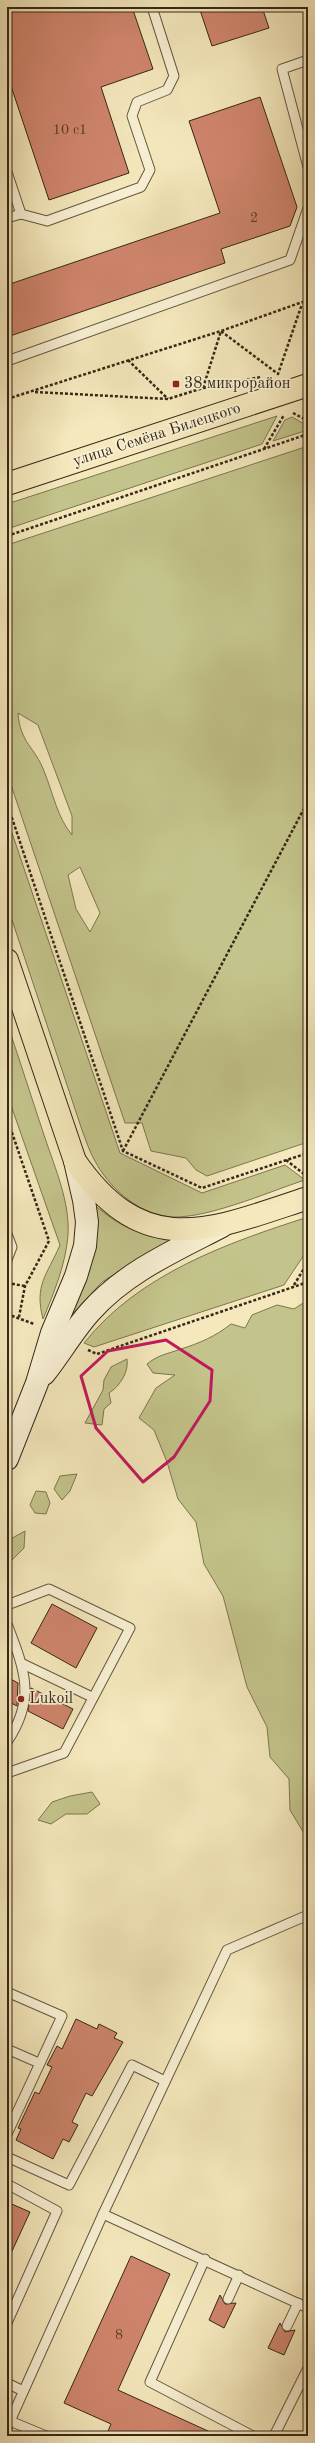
<svg xmlns="http://www.w3.org/2000/svg" width="315" height="2443" font-family="'Old Standard TT',serif">
  <rect width="100%" height="100%" fill="#f4e8bc"/>
  <filter id="stains"><feTurbulence type="fractalNoise" baseFrequency=".005" numOctaves="4"/><feColorMatrix values="0 0 0 0 .2 0 0 0 0 .09 0 0 0 0 .02 0 0 0 .5 -.17"/></filter>
  <radialGradient id="worn" r=".72"><stop offset=".6" stop-color="#630" stop-opacity="0"/><stop offset="1" stop-color="#630" stop-opacity=".3"/></radialGradient>
  <g fill="#c3c48b" stroke="#7c7651" fill-rule="evenodd">
    <path d="M277 416 262 444 7 529V504Z"/>
    <path d="M292 417 308 426V430L273 441 285 420Z"/>
    <path d="M308 446V1142L207 1176 196 1170 186 1158 151 1151 142 1123H125L7 773V545ZM18 713 38 725 72 816V835C57 817 53 793 44 771 35 747 20 743 18 713ZM80 867 100 913 90 932 76 909 68 875Z"/>
    <path d="M7 818 120 1153 202 1193 285 1165 305 1180C270 1191 199 1223 164 1216 135 1211 108 1186 95 1161 89 1151 86 1140 82 1130L7 905Z"/>
    <path d="M7 1023C20 1061 32 1099 45 1138 55 1168 70 1202 68 1235 66 1263 54 1293 43 1319 34 1285 47 1275 60 1245L7 1094Z"/>
    <path d="M93 1204C122 1228 135 1233 172 1239L102 1282 66 1321Z"/>
    <path d="M308 1217V1249L284 1285 94 1347 84 1343C139 1274 227 1243 308 1217Z"/>
    <path d="M308 1300V1840L290 1810 289 1779 270 1757 267 1727 247 1687 223 1596 204 1564 196 1522 178 1499 167 1462 154 1430 139 1418 156 1388 175 1375 153 1373 147 1364C158 1355 167 1354 181 1349 200 1343 216 1336 231 1324L245 1328 252 1315 277 1305 294 1309Z"/>
    <path d="M127 1359C129 1372 120 1386 109 1393L111 1403 104 1409 102 1425 85 1423 103 1390 104 1380 111 1367Z"/>
    <path d="M77 1474 70 1491 62 1500 54 1489 60 1476Z"/>
    <path d="M36 1491 46 1492 50 1503 46 1514 35 1513 30 1505Z"/>
    <path d="M25 1531 24 1548 9 1563 7 1562V1541Z"/>
    <path d="M92 1792 100 1804 87 1814H66L51 1824 38 1820 52 1802 70 1796Z"/>
  </g>
  <g fill="#cf856d" stroke="#362717">
    <path d="M7 7H132L153 69 101 87 129 173 49 200 7 74Z"/>
    <path d="M199 7H262L269 28 212 46Z"/>
    <path d="M260 97 297 207 290 226 221 249 225 263 7 337V285L220 213 189 121Z"/>
    <path d="M52 1604 97 1628 76 1668 31 1643Z"/>
    <path d="M7 1677 18 1683 17 1706 7 1701Z"/>
    <path d="M31 1688 73 1709 63 1729 28 1711Z"/>
    <path d="M76 2019 97 2029 99 2024 117 2033 114 2038 123 2042 92 2096 86 2093 72 2122 78 2125 69 2142 63 2139 53 2159 16 2140 21 2129 18 2128 35 2092 39 2094 52 2067 47 2065 57 2046 62 2049Z"/>
    <path d="M7 2202 30 2212 7 2262Z"/>
    <path d="M131 2256 170 2274 118 2390 219 2436H106L111 2424 64 2403Z"/>
    <path d="M220 2295 225 2304 236 2303 224 2328 209 2320Z"/>
    <path d="M280 2323 285 2332 295 2330 284 2355 268 2348Z"/>
  </g>
  <g fill="none" stroke-linecap="round" stroke-linejoin="round">
    <defs>
      <g id="lane">
        <path d="M308 60 282 69 308 167"/>
        <path d="M7 172 21 214"/>
        <path d="M7 218 21 214 47 221 141 187 150 170 132 116 137 102 167 90 174 76 152 7"/>
        <path d="M7 361 290 260 308 208"/>
        <path d="M7 1234 12 1247 7 1260"/>
        <path d="M7 1605 49 1589 130 1628 64 1753 7 1773"/>
        <path d="M7 1624C24 1668 37 1698 7 1742"/>
        <path d="M23 1664 92 1697"/>
        <path d="M7 1992 62 2016 7 2134"/>
        <path d="M7 2049 39 2063"/>
        <path d="M7 2157 69 2185 132 2065 165 2081"/>
        <path d="M7 2184 57 2211 7 2323"/>
        <path d="M103 2214 308 2308"/>
        <path d="M205 2259 150 2382 253 2436"/>
        <path d="M228 2299 239 2275"/>
        <path d="M287 2326 298 2303"/>
        <path d="M7 2383 23 2391"/>
        <path d="M10 2421 46 2436"/>
        <path d="M7 2428 103 2214 227 1950 308 1915"/>
        <path d="M274 2436 308 2368"/>
      </g>
      <g id="secondary">
        <path d="M44 1374C60 1354 73 1331 90 1312 125 1272 176 1250 222 1226"/>
        <path d="M7 1459 37 1383 52 1333 76 1276 85 1246 87 1222 84 1200 75 1161"/>
      </g>
      <g id="primary">
        <path d="M7 484 308 385"/>
        <path d="M7 960 75 1161C145 1262 210 1230 308 1198"/>
      </g>
    </defs>
    <use href="#lane" stroke="#665740" stroke-width="11"/>
    <use href="#secondary" stroke="#362717" stroke-width="24"/>
    <use href="#primary" stroke="#362717" stroke-width="24"/>
    <g stroke="#362717" stroke-width="2.5" stroke-dasharray="3 2" stroke-linecap="butt">
      <path d="M128 360 168 399"/>
      <path d="M203 388 221 331 278 374 302 304"/>
      <path d="M35 392 168 399 203 388 261 377"/>
      <path d="M7 399 221 331 308 300"/>
      <path d="M293 413 308 421"/>
      <path d="M264 449 284 415"/>
      <path d="M7 536 308 434"/>
      <path d="M7 803 123 1151 202 1188 308 1153"/>
      <path d="M7 1118 49 1241 25 1286 19 1317"/>
      <path d="M123 1151 308 801"/>
      <path d="M286 1160 308 1177"/>
      <path d="M7 1283 25 1286"/>
      <path d="M294 1285 308 1262"/>
      <path d="M7 1314 34 1324"/>
      <path d="M88 1350 97 1354 308 1282"/>
    </g>
    <use href="#lane" stroke="#f8f0d3" stroke-width="9"/>
    <use href="#secondary" stroke="#f8f0d3" stroke-width="22"/>
    <use href="#primary" stroke="#f4e8bc" stroke-width="22"/>
  </g>
  <path fill="none" stroke="#c2185b" stroke-width="3" stroke-linejoin="round" d="M166 1340 212 1370 210 1401 174 1457 143 1482 96 1428 81 1376 108 1351Z"/>
  <g fill="#8f2418" stroke="#f8f0d3" stroke-width="1.5">
    <rect x="172" y="380" width="8" height="8" rx="2"/>
    <circle cx="21" cy="1699" r="4"/>
  </g>
  <g text-anchor="middle" dominant-baseline="central" stroke-width="3.5" stroke-linejoin="round" paint-order="stroke">
    <g font-size="14" fill="#5c3e2c">
      <text x="70" y="130">10 с1</text>
      <text x="254" y="218">2</text>
      <text x="119" y="2335">8</text>
    </g>
    <g font-size="16" fill="#362717" stroke="#f8f0d3" text-anchor="start">
      <text x="184" y="384">38 микрорайон</text>
      <text x="29" y="1699">Lukoil</text>
    </g>
    <g font-size="16" fill="#362717" stroke="#f8f0d3">
      <text transform="translate(157 435) rotate(-18)">улица Семёна Билецкого</text>
    </g>
  </g>
  <rect width="315" height="2443" fill="none" stroke="#f4e8bc" stroke-width="24"/>
  <rect x="8" y="8" width="299" height="2427" fill="none" stroke="#362717" stroke-width="2"/>
  <rect x="12" y="12" width="291" height="2419" fill="none" stroke="#362717"/>
  <rect width="100%" height="100%" filter="url(#stains)"/>
  <rect width="100%" height="100%" fill="url(#worn)"/>
</svg>
